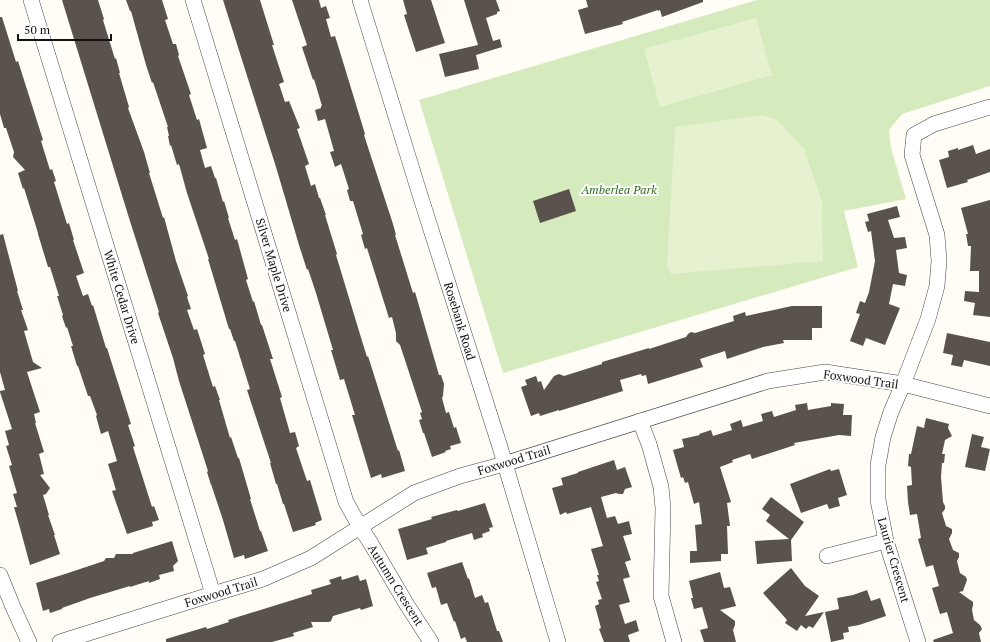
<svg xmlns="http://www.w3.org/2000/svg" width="990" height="642" font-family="'PT Serif',serif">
  <rect width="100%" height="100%" fill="#fffdf5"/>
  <path fill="#d5ebbd" d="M757 0H990V86L902 114 889 130 891 148 906 199 844 211 858 267 503 373 419 100Z"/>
  <g fill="#e6f2cf">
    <path d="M756 18 772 75 660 107 644 49Z"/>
    <path d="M763 115 777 120 804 149 822 202 823 261 671 274 667 267 675 127Z"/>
  </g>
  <g fill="#5a524d">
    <path d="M62 0H98L104 19 103 20 115 59 116 58 120 73H119L129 107 128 108 144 152 150 173H149L163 218 164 217 176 261 188 296 187 297 191 309 187 310 194 330 197 329 205 354 203 355 213 387 215 386 220 400H219L230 438 231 437 238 458H239L251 499H250L260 531H261L268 551 245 559 244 555 234 558 223 520 211 484V485L207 472 208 471 179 381 173 358 158 313 159 312 129 218Z"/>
    <path d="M126 0H162L168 19 165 20 173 44H176L179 55 178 56 191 94 189 95 197 120 199 119 207 148 200 150 205 168 211 166 215 178H216L223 202 224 201 229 218H228L235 240 237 239 248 279 246 280 253 302 254 301 261 325H262L273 359H270L282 397 280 398 290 433 295 432 299 446 296 448 307 481 310 480 322 520 315 523 316 525 293 532 284 504H283L277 484H276L270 463H271L247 390 250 389 235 341H234L230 329H229L208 259H209L187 193 179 164 177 165 171 145 170 146 168 136H169L167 127H168L153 82 152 83 146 65 131 11H130Z"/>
    <path d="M223 0H260L274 45H272L284 82 279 84 285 102 289 101 300 128 297 129 309 164 305 166 311 186 315 184 319 198H320L326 215H325L337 254 336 255 359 331 367 357 368 356 398 451 399 450 405 471 382 478 381 474 371 478 352 415H355L344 379 340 380 331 350H333L316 293 308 269 307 270 299 245 276 167Z"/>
    <path d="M292 0H319L321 8 326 6 330 18 326 19 331 37 335 36 340 52 365 134 364 135 393 224 396 235H395L413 293 415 292 439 375H441L444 384 443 396 442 398 446 413 449 412 454 428 456 427 461 443 450 446 451 449 445 451 446 452 432 457 424 433H423L419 420 422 419 420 413 422 412 402 351 400 345 396 341V333L392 317 389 318 367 248 365 249 361 235 363 234 353 201H350L347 190 349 189 341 164 335 167 330 152 334 151 325 119 318 121 315 110 321 108V106H322L314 79 313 80 302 47 307 45Z"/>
    <path d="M403 0H431L445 43 416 52 404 15 407 14Z"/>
    <path d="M464 0H496L500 11 497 12V14L486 18 493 41 500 39 502 47 476 55 479 69 445 77 439 54 478 45Z"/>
    <path d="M586 0H703V2L662 17 660 10 658 11V10L622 22 623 24 585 34 578 10 588 7Z"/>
    <path d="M0 17H2L16 62 18 61 43 140 41 141 50 170 52 169 56 181 54 182 67 224 69 223 74 240H73L84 273 76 276 83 296 88 294 92 306 93 305 106 348H107L131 424 128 425 135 446 133 447 152 507 154 506 159 520 152 522 153 526 127 534 112 491 116 490 108 464 117 461 108 431 101 434 96 416 97 415 90 396H88L78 366H77L71 346H73L67 327 66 328 62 316 63 315 57 296H59L50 267H48L38 234V233L24 188 23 189 18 173 25 170 13 157 14 152 6 128H4L0 114Z"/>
    <path d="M973 145 976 154 990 149V172L967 180 968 182 947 188 939 160 949 157 948 151 958 148V150Z"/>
    <path d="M569 189 576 211 540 223 533 201Z"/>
    <path d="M990 200V317L973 315 975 303 964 301 965 291 979 292V271H970L971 246H968L966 234H968L961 208Z"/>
    <path d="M897 206 900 217 888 220 894 238 905 237 907 248 896 250 899 273 907 275 905 286 893 284 889 304 900 308 885 345 866 338 863 346 850 341 860 314 856 313 860 301 865 303 869 292 875 261 871 231 868 232 865 222 869 221 867 214Z"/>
    <path d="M3 234 18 291H17L23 310H21L28 330 24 331 33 362 42 368 27 372 40 412 34 414 36 423H35L44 452 39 454 44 474 40 475 50 488 46 494 43 495 49 515H48L55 535H54L60 554 30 565 20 528 14 507H17L13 494 17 493 9 466 12 465 6 446 9 445 5 431 12 429 0 392V391L5 390 0 372V235Z"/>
    <path d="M792 306H822V328H812V340H783L784 343 763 347 727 359 725 351 700 359 703 367 648 384 646 375 642 376 641 374 620 380 623 391 559 411V410L540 416 539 413 531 416 521 387 527 385 525 380 536 376 538 382 541 381 544 390 554 376 559 374 564 376 602 364V362L649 348V349L686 337 688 334 691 332 695 333 734 321 733 316 745 312 746 316Z"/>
    <path d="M947 333 990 342V366L964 360 962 367 951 365 953 355 943 353Z"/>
    <path d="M807 403 808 410 831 406V403L844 404 843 415H852L851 436 839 435 794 443 795 445 752 459 750 454 732 460 733 462 720 467 731 502 727 503 730 526H727L728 554H721V561L690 563V551H697L695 525 702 524 699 502 694 504 688 482 685 483 683 477 681 478 673 450 684 447 682 439 700 435 699 434 711 430 713 436 732 430 730 424 741 420 743 427 763 421 761 414 772 411 774 417 796 410 795 405Z"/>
    <path d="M926 418 949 424 948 428 952 436 945 440 942 454H945L944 463H942L941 477 943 502 945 506V509L942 513 946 526 952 529V533L949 539 953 550 959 553V557L957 561 960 573 966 577 967 580 963 591 959 592 973 602V605L972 610 974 620 980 625 982 629 979 633 981 642H934L933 640 953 633 947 612 940 614 932 588 939 586 933 565 926 567 918 539 921 538 917 514 910 515 908 502 907 486 912 485 911 467 908 466 909 454H911L917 426 924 428Z"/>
    <path d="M972 434 984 437 981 447 990 449 985 471 965 467Z"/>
    <path d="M614 460 617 470 625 467 632 487 625 489 623 494H619L616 493 601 497 607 518 615 516 618 524 629 521 632 534 623 536 631 560 625 562 630 577 623 579 630 602 619 605 625 624 636 620 639 631 628 635 630 642H604L599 629 601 628 595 606 599 604 598 600 602 599 596 582 599 581 597 575H599L591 549 603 546 591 507 567 514 566 512 560 515 552 488 563 485 561 478 578 473V472Z"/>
    <path d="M830 469 831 471 839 469 847 495 838 498 840 506 829 509 827 504 801 513 790 484Z"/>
    <path d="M771 497 804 522 791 540 792 561 757 564 755 541 789 539 766 521 770 515 762 509Z"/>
    <path d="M485 503 493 527 489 528 490 531 482 534 483 537 474 540 472 533 446 541V542L426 548 428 554 407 560 398 529 432 519 431 517 457 510 458 511Z"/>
    <path d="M172 541 178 561 173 566 174 571 159 575 160 579 149 583V581L130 587V586L90 598 62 608V609L50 613 49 609 43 611 36 583 65 574 104 561 106 558H114L116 554H133V553Z"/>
    <path d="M462 562 468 579 469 578 475 598 482 595 485 603 488 602 497 631H499L503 642H467L465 637 461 639 455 621 454 622 447 603 441 605 436 587 432 588 427 573Z"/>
    <path d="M791 568 805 586 819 596 805 616 824 612 813 628 809 626 806 629 801 625 797 631 785 623 787 620 763 593Z"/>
    <path d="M720 572 724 588 730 587 736 606 720 610 735 621V625L733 630 736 642H704L700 630 708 628 702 607 694 609 691 598H693L689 581Z"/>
    <path d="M358 575 360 581 366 579 373 606 361 610 360 608 333 616 331 621 329 622H311L313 627 293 633 294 636 272 642H166V639L206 627 207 629 229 622 228 620 312 594 311 590 331 584 329 580 341 576 342 580Z"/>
    <path d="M867 590 871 601 880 598 886 616 859 625 848 627 849 632 843 633 844 639 831 642 825 612 839 609 837 598 853 595Z"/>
  </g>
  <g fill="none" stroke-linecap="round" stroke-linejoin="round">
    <defs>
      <g id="minor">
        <path d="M31 0 213 594"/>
        <path d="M193 0 346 502 360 527 370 542 407 605 431 642"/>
        <path d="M360 0 420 195 500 447 558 642"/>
        <path d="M640 421 649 444 661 487 663 508 661 596 674 642"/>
        <path d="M827 556 886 541"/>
        <path d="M0 575 13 607 29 642"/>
        <path d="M60 642 213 594 263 579 311 558 414 493 460 476 504 464 768 381 825 372 903 384 990 406"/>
        <path d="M918 642 886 541 878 500V465L883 437 891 412 903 384 928 319 937 286 939 261 937 235 912 155 914 135 934 124 990 107"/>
      </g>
    </defs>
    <use href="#minor" stroke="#444" stroke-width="16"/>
    <use href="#minor" stroke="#fff" stroke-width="15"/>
  </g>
  <g text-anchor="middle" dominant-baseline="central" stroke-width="4" stroke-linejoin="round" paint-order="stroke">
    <g font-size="12" font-style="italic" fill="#2f6b1f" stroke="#fff">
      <text x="619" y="189">Amberlea Park</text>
    </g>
    <g font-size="12" fill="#111" stroke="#fff">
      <text transform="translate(274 265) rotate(73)">Silver Maple Drive</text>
      <text transform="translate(122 297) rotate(73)">White Cedar Drive</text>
      <text transform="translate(460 321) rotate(73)">Rosebank Road</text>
      <text transform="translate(861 379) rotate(8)">Foxwood Trail</text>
      <text transform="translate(514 460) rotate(-17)">Foxwood Trail</text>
      <text transform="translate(894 560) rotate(74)">Laurier Crescent</text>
      <text transform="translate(396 585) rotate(58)">Autumn Crescent</text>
      <text transform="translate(221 592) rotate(-17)">Foxwood Trail</text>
    </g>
  </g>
  <path d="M18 34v6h93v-6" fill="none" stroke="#111111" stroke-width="2"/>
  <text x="24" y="34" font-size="12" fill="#111111" stroke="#ffffff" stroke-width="3" paint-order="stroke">50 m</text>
</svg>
